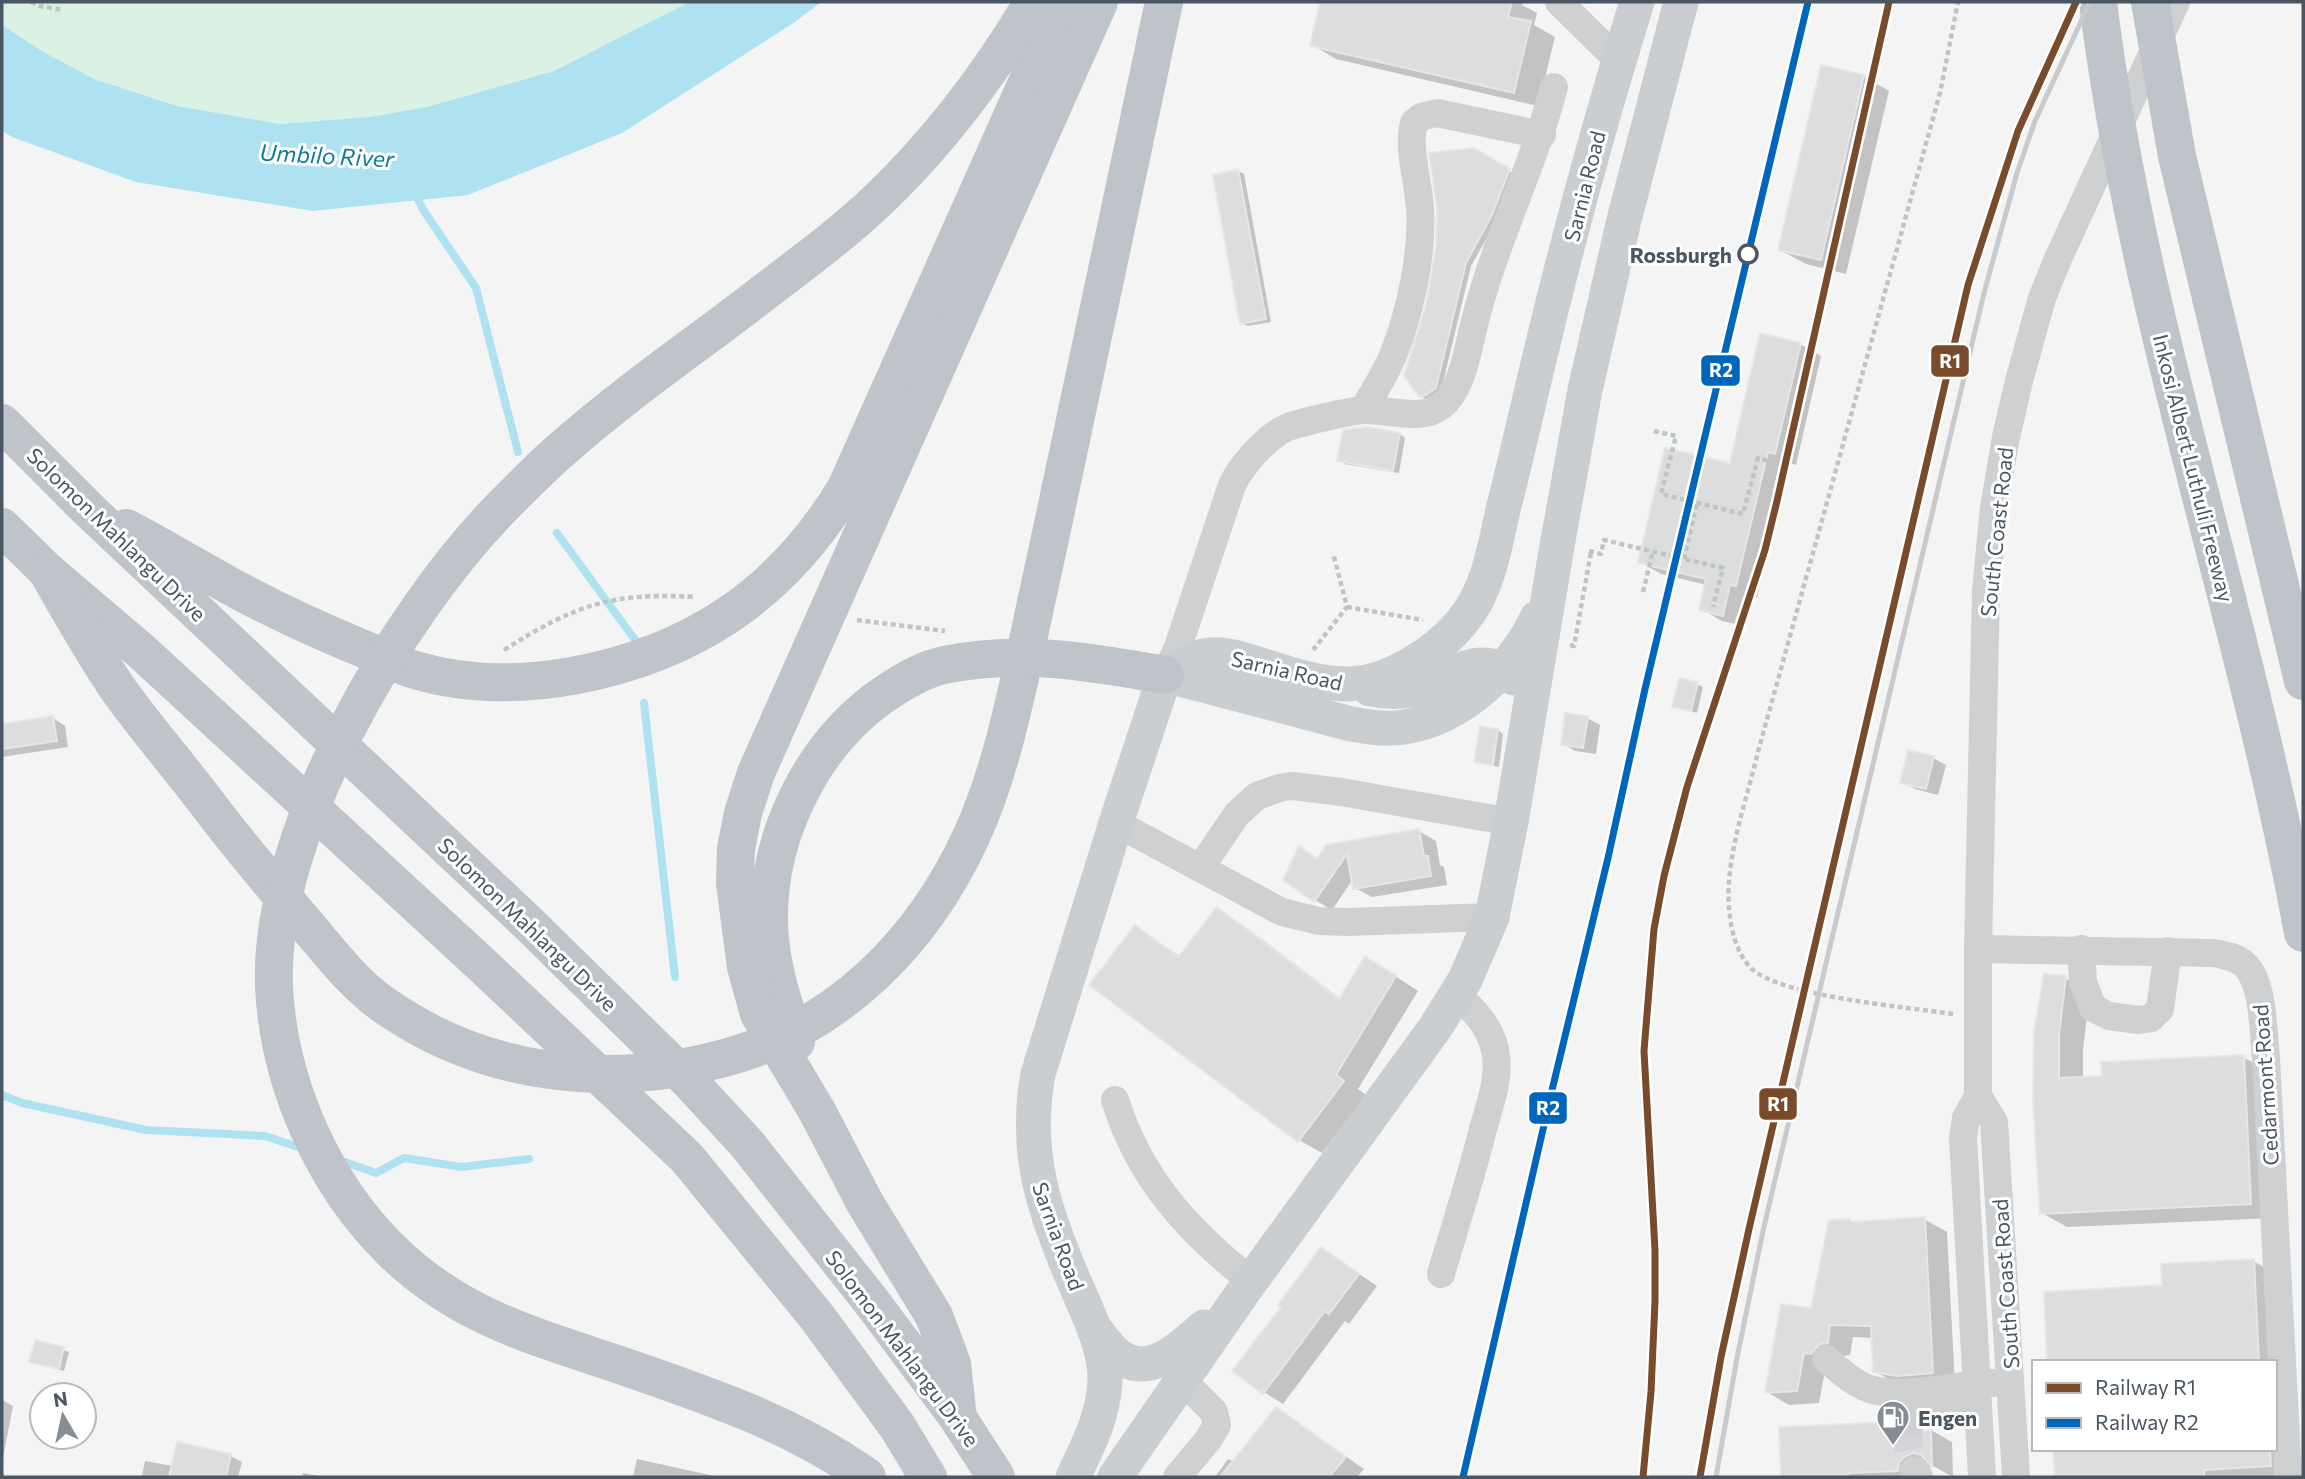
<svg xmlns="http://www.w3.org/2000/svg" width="2305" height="1479" font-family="Commissioner,sans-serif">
  <rect width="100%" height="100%" fill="#f4f4f4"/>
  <path fill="#d9f2e3" d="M2 2H689L554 71 428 107 370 117 280 124 177 106 94 79 40 50 2 25Z"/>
  <path fill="#aee2f0" d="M689 2H821L795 22 622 133 468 195 313 211 136 182 12 137 2 131V25L40 50 94 79 177 106 280 124 370 117 427 107 554 71Z"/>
  <g fill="#0003">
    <path d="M1322 2H1523L1522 5 1537 13 1534 25 1555 37 1538 106 1336 59 1312 45Z"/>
    <path d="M1863 76 1889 91 1846 274 1806 264 1780 250Z"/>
    <path d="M1474 150 1514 174 1498 218 1471 266 1441 391 1426 399 1420 396Z"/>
    <path d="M1238 171 1244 174 1271 322 1248 326 1242 323Z"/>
    <path d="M1800 344 1821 356 1796 465 1790 463 1757 597 1751 596 1744 626 1722 621 1701 609 1707 585 1661 574 1640 562 1731 465Z"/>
    <path d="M1368 429 1400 434 1405 438 1399 473 1345 464 1339 460Z"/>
    <path d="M1697 684 1703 687 1697 713 1674 706Z"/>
    <path d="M53 718 65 726 68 747 2 757V726Z"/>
    <path d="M1587 718 1600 725 1596 754 1575 751 1563 744Z"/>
    <path d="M1498 730 1503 734 1499 767 1482 764 1476 761Z"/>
    <path d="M1933 758 1946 765 1938 795 1915 789 1902 782Z"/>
    <path d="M1419 831 1436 841 1440 865 1444 867 1447 885 1372 897 1355 888 1353 879 1332 910 1315 900 1300 848 1319 860Z"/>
    <path d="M1217 909 1240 923 1341 999 1389 972 1418 991 1358 1089 1366 1095 1322 1153 1299 1140 1135 927 1181 957Z"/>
    <path d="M2065 978 2090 992 2083 1050V1079L2243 1057 2268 1071 2275 1218 2067 1227 2042 1213 2035 1101Z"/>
    <path d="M1924 1219 1947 1232 1955 1386 1898 1385 1875 1371 1873 1338 1853 1337 1850 1355 1843 1356 1826 1365 1819 1403 1789 1405 1767 1392 1812 1309 1850 1221 1853 1223Z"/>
    <path d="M1322 1249 1377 1286 1349 1324 1345 1321 1283 1404 1264 1392 1283 1307Z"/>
    <path d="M2253 1261 2278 1275 2287 1477H2056L2054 1449H2275V1362H2049L2164 1287Z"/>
    <path d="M36 1342 69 1352 64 1371 31 1361Z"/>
    <path d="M2 1400 13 1406 2 1463Z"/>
    <path d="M1295 1421 1364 1469 1357 1477H1215L1228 1459 1234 1462Z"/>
    <path d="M1893 1424 1916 1439 1931 1430 1952 1442 1953 1477 1933 1466 1925 1469 1920 1477H1783L1781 1429Z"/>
    <path d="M230 1456 242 1462 238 1477 142 1476 145 1461 173 1466Z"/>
    <path d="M637 1459 719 1477H633Z"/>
    <path d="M303 1473 324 1477H302Z"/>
  </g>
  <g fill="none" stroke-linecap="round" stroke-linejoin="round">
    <g stroke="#aee2f0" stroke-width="8">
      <path d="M414 192 424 211 476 288 518 452"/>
      <path d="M557 533 638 644"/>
      <path d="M644 703 675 977"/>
      <path d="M2 1095 22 1103 146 1130 265 1136 304 1149"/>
      <path d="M339 1160 376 1173 404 1158 461 1167 529 1159"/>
    </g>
  </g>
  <g fill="#ddddde" stroke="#e5e6e7" stroke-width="2">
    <path d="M1320 2H1512L1508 17 1531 21 1514 93 1310 46Z"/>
    <path d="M1821 65 1864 75 1821 260 1778 250Z"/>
    <path d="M1474 148 1510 169 1492 215 1466 263 1436 388 1426 395 1419 397 1404 375 1426 305 1436 246 1437 208 1429 153Z"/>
    <path d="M1238 169 1266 319 1240 324 1213 175Z"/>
    <path d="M1760 333 1801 343 1775 454 1768 452 1736 586 1730 585 1723 616 1699 610 1706 579 1638 563 1665 448 1730 463Z"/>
    <path d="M1368 427 1400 433 1393 471 1337 461 1343 430Z"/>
    <path d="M1679 678 1698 682 1691 711 1672 707Z"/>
    <path d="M1565 713 1588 716 1583 748 1561 745Z"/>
    <path d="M53 716 57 741 2 749V724Z"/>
    <path d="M1480 726 1498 729 1493 765 1474 762Z"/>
    <path d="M1908 750 1934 756 1926 789 1900 783Z"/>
    <path d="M1419 829 1424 856H1428L1431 876 1353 889 1347 854 1314 902 1283 880 1299 846 1317 859 1326 845Z"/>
    <path d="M1217 907 1339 999 1365 956 1396 976 1336 1075 1344 1081 1298 1142 1089 985 1135 925 1178 957Z"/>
    <path d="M2044 974 2066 976 2059 1035V1078L2102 1076 2101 1062 2244 1055 2251 1204 2040 1214 2033 1101 2034 1031Z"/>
    <path d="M1925 1217 1933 1373 1897 1376 1873 1372 1871 1326 1830 1325 1828 1343 1820 1344 1811 1354 1804 1353 1797 1391 1765 1393 1781 1304 1811 1308 1829 1220 1850 1219V1222Z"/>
    <path d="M1321 1247 1359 1274 1329 1314 1325 1311 1263 1394 1232 1371 1281 1307 1278 1305Z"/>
    <path d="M2254 1259 2259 1362H2047L2044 1292 2162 1285 2161 1264Z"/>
    <path d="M35 1340 64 1347 59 1369 29 1362Z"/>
    <path d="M1276 1407 1346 1457 1329 1477H1220Z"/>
    <path d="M1894 1422 1898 1433 1906 1438H1915L1931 1428 1932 1467 1921 1455 1913 1453 1904 1457 1899 1463 1898 1471 1848 1473V1477H1781L1779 1427Z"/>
    <path d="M177 1442 231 1454 226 1477H169Z"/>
    <path d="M2053 1449H2270L2271 1466 2204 1470V1477H2055Z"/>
  </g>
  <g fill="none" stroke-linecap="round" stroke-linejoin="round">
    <path stroke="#d2d4d7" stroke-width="28" stroke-dasharray="28 14" stroke-linecap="butt" d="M1910 1422 1908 1445 1914 1470"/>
    <g stroke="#bcc7c4" stroke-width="4.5" stroke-dasharray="5 3.5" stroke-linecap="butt">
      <path d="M31 2 39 6 63 10"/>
      <path d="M1654 431 1676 436 1661 494 1743 514 1758 458 1779 464"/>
      <path d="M1589 551 1601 554 1604 540 1723 568 1713 607"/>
      <path d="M1684 559 1697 503"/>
      <path d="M1643 592 1653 551"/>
      <path d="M1347 607 1423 620"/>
      <path d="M857 620 945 631"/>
      <path d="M1570 645 1574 646 1591 552"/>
      <path d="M504 650C575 605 611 592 696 597"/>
      <path d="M1313 650 1347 607 1333 553"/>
      <path d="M1953 1014C1909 1007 1780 997 1751 968 1731 948 1727 909 1729 882 1732 839 1748 794 1758 752L1940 93 1958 2"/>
    </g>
    <g stroke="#ced0d2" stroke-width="28">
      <path d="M1559 2 1619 61"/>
      <path d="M1363 410C1374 392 1386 373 1394 353 1410 312 1423 253 1420 209 1419 184 1407 148 1414 123L1421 117 1437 113 1542 135"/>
      <path d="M1165 675 1178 647 1232 485C1241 466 1266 437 1286 428 1296 423 1351 411 1363 410 1387 409 1421 422 1441 406 1462 390 1467 353 1473 329 1493 245 1532 171 1554 87"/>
      <path d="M1116 823 1282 912 1319 921 1347 922 1492 917"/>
      <path d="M1201 867 1237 814 1257 796 1279 788 1292 786 1341 792 1511 822"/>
      <path d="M1978 949 2214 953C2225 955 2237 957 2245 965 2264 983 2263 1032 2266 1057L2288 1477"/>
      <path d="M2081 949 2083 982 2093 1008 2109 1016 2139 1020 2151 1018 2160 1009 2168 951"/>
      <path d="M1978 1096 1994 1122 2016 1477"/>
      <path d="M1115 1100C1140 1179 1187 1230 1251 1281"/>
      <path d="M1441 1274C1455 1226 1471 1178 1483 1129 1490 1104 1501 1076 1495 1050 1490 1026 1474 1010 1456 994"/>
      <path d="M1826 1359C1839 1370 1854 1384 1870 1389 1900 1400 1960 1384 1994 1383"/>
      <path d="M1910 1422 1918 1414 1977 1401"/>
      <path d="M1914 1470 1919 1477"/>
      <path d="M1177 1477 1208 1440 1217 1425 1214 1412 1182 1380"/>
      <path d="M1982 1477 1963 1138 1966 1118 1978 1096V949L1986 591 1994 507 2006 437 2019 381 2042 298 2057 261 2176 2"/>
    </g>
    <g stroke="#caced1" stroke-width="35">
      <path d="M1165 675 1351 724C1369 727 1386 730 1404 727 1462 718 1513 669 1537 618"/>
      <path d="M1370 689C1389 693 1410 692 1429 684 1460 671 1483 652 1514 678"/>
      <path d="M1094 1328C1101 1336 1107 1346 1115 1353 1147 1381 1179 1349 1204 1327"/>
      <path d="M1073 1477C1088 1446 1103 1417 1105 1382 1106 1347 1087 1312 1074 1281 1043 1209 1024 1152 1038 1074L1116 823 1165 675C1177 669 1190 659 1203 656 1221 652 1238 658 1255 663 1296 676 1341 694 1384 677 1420 663 1457 636 1476 601 1491 573 1496 540 1503 510 1514 467 1524 423 1534 381 1564 253 1598 127 1637 2"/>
      <path d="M1115 1477 1241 1295 1435 1028 1465 980 1492 917 1511 822 1557 546 1585 390 1624 220 1681 2"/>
    </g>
    <g stroke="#bec4c9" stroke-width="38">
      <path d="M2098 2C2137 318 2246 620 2303 933"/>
      <path d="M2150 2 2177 156 2303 681"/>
      <path d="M2 423 89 510 527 922 690 1082 747 1144 874 1305 958 1418 996 1477"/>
      <path d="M2 527 47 571 141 651 480 963 687 1158 817 1317 897 1426 928 1477"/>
      <path d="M126 528C159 545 190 564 223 582 269 608 317 630 366 650 382 657 398 665 415 670 465 685 521 685 572 676 693 654 782 594 846 488L1063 2"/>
      <path d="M47 571C70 611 92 651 118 689 145 727 175 761 203 798 237 843 273 886 310 929 332 955 355 985 384 1005 485 1076 610 1090 728 1057 840 1026 923 941 971 837 998 778 1011 717 1025 655 1035 606 1046 558 1056 510 1092 340 1128 171 1164 2"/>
      <path d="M796 1042C783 1003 770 965 769 923 767 833 815 738 892 689 908 679 925 669 944 665 1019 649 1091 662 1165 675"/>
      <path d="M958 1418 952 1364 934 1316 865 1203 817 1111 759 1014 746 967 735 883 736 849 743 813 756 773 1099 2"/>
      <path d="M867 1477C792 1423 704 1394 617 1364 533 1336 459 1316 393 1252 323 1184 279 1084 274 987 268 834 396 616 500 509 520 489 540 468 561 450 624 394 695 346 762 294 801 264 841 235 877 201 938 143 990 74 1033 2"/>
    </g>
    <g stroke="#c9cacc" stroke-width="5">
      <path d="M1700 1477 1721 1357 1749 1229 1968 285 2018 131 2076 2"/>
      <path d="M1716 1477 1737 1358 1763 1231 1984 293 2017 173 2035 121 2090 2"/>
    </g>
    <defs>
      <g id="rail-1">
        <path d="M1643 1477 1651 1392 1655 1301V1250L1644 1051 1654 929 1664 876 1687 787 1765 550 1777 501 1889 2"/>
        <path d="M1700 1477 1721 1357 1749 1229 1968 285 2018 131 2076 2"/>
      </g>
      <path id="rail-2" d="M1463 1477 1553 1086 1608 858 1645 689 1808 2"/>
    </defs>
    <use href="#rail-1" stroke="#fff" stroke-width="12"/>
    <use href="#rail-2" stroke="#fff" stroke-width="12"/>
    <use href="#rail-1" stroke="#7a4b2a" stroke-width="7"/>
    <use href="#rail-2" stroke="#0065bd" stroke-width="7"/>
  </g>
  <defs>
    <symbol id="fuel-pin" viewBox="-11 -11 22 30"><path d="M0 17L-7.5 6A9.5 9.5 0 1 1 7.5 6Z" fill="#868d94" stroke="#fff"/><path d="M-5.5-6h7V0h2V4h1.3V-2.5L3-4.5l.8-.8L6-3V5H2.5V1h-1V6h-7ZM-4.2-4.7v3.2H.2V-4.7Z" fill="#fff"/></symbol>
  </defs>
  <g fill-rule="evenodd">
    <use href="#fuel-pin" x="1874" y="1398" width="38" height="52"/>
  </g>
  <circle fill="#fff" stroke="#4a5661" stroke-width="3.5" cx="1748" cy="254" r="9"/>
  <g text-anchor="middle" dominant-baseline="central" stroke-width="6" stroke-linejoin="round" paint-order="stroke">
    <g font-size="21" fill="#4a5661" stroke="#fff">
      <text transform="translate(1584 186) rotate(-76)">Sarnia Road</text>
      <text transform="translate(2194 468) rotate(76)">Inkosi Albert Luthuli Freeway</text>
      <text transform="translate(1996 532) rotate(-84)">South Coast Road</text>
      <text transform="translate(117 534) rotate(44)">Solomon Mahlangu Drive</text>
      <text transform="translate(1287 670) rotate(13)">Sarnia Road</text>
      <text transform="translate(528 924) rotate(44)">Solomon Mahlangu Drive</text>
      <text transform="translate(2265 1085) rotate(-94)">Cedarmont Road</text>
      <text transform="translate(1059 1236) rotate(70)">Sarnia Road</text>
      <text transform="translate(2005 1284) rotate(-94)">South Coast Road</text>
      <text transform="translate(903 1348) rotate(53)">Solomon Mahlangu Drive</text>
    </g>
    <g font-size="21" font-weight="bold" fill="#4a5661" stroke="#fff" text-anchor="end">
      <text x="1732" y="254">Rossburgh</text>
    </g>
    <g font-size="21" font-weight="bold" fill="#4a5661" stroke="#fff" text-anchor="start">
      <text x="1918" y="1417">Engen</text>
    </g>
    <g font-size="23" font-style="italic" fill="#0c7c9b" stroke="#fff">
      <text transform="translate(327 155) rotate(3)">Umbilo River</text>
    </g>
  </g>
  <g stroke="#fff" stroke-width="2.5">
    <rect x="1930" y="344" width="40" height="34" rx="7" fill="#7a4b2a"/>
    <rect x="1700" y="354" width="41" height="33" rx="7" fill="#0065bd"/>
    <rect x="1758" y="1087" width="40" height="34" rx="7" fill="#7a4b2a"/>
    <rect x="1528" y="1091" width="40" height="34" rx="7" fill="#0065bd"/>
  </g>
  <g font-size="19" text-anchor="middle" font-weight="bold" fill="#fff">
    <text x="1950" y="368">R1</text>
    <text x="1721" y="377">R2</text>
    <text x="1778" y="1111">R1</text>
    <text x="1548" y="1115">R2</text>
  </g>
  <rect width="2305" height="1479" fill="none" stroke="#4a5661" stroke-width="7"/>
  <rect x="2032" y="1360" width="245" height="91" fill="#ffffff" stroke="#b7bbc0" stroke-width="2"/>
  <rect x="2046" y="1383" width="35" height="10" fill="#7a4b2a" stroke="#b7bbc0" stroke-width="2"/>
  <text x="2095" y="1395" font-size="21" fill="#4a5661">Railway R1</text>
  <rect x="2046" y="1418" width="35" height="10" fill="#0065bd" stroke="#b7bbc0" stroke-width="2"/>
  <text x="2095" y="1430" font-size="21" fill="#4a5661">Railway R2</text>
  <g transform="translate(63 1416) rotate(351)"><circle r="33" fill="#ffffff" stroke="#b7bbc0" stroke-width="2"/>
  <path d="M0-5L12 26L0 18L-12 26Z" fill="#868d94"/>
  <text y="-10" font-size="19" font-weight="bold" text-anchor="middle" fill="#4a5661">N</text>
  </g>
</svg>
